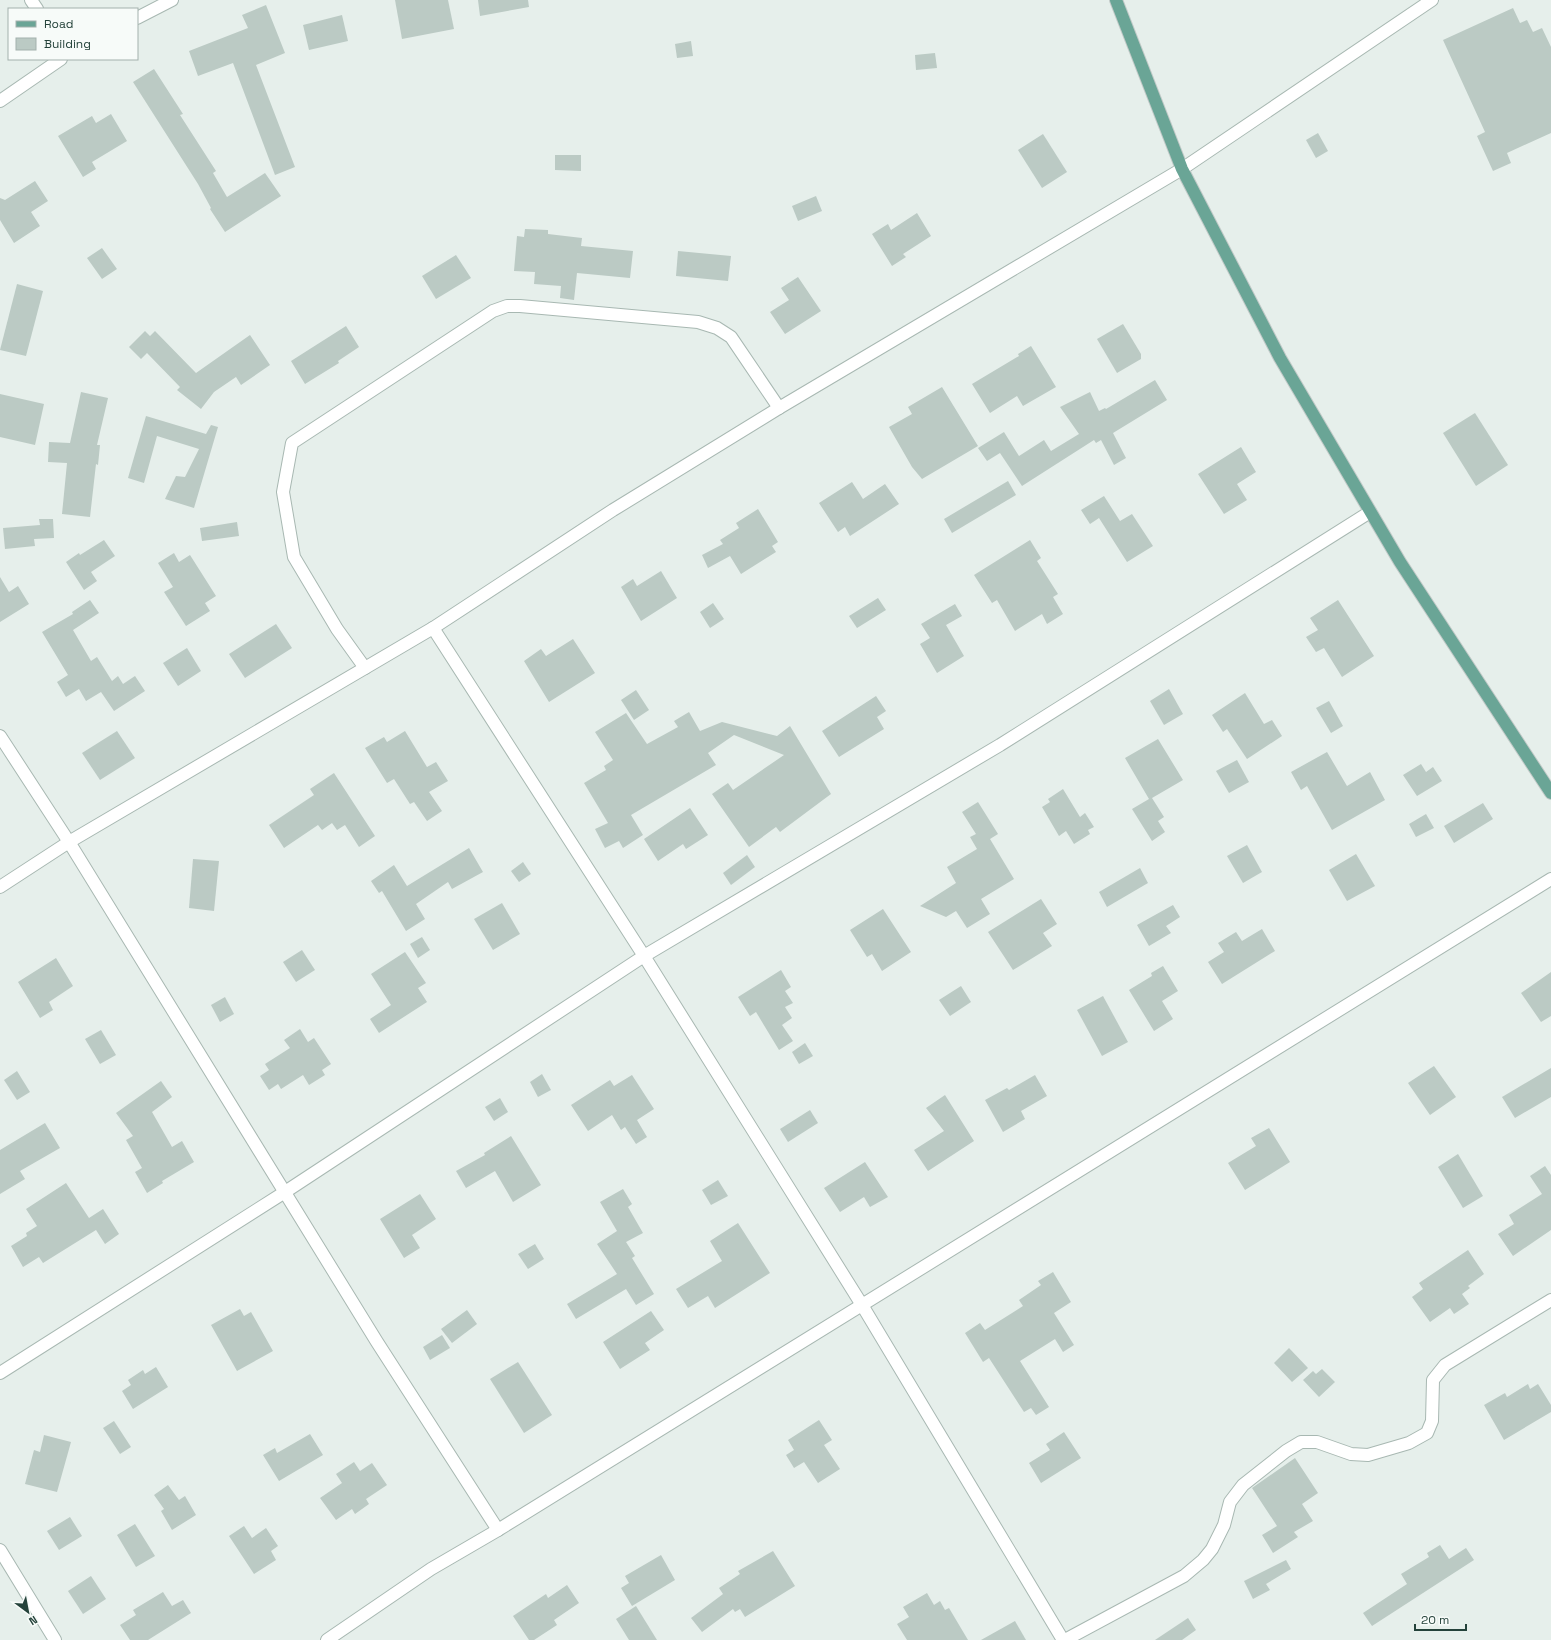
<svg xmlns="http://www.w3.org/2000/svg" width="1551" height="1640" font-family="'Space Grotesk',sans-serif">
  <rect width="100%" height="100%" fill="#e6efeb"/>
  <g fill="#bbcac4">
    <path d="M395 0H448L454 29 402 39Z"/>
    <path d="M478 0H528L529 7 480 16Z"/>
    <path d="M266 5 285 53 256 65 295 167 275 175 233 63 198 76 189 51 248 28 242 15Z"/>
    <path d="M1513 8 1520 23 1527 20 1533 32 1542 28 1551 47V133L1507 153 1511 163 1493 171 1477 136 1485 132 1443 40Z"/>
    <path d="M342 15 348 41 309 50 303 25Z"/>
    <path d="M691 41 693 56 677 58 675 44Z"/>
    <path d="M935 53 937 68 916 70 915 55Z"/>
    <path d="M154 69 183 114 180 115 216 171 213 173 227 197 265 173 281 196 225 232 210 209 211 208 198 184 133 82Z"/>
    <path d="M111 114 127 141 92 162 96 169 83 177 58 136 92 116 96 123Z"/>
    <path d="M1318 133 1328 151 1316 158 1306 140Z"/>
    <path d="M1043 134 1067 172 1042 188 1018 150Z"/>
    <path d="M555 155H581V171L555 170Z"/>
    <path d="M35 181 48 201 31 212 40 226 14 243 0 220V198L5 200Z"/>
    <path d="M816 196 822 211 798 221 792 206Z"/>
    <path d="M917 213 931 236 903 254 906 257 892 266 872 234 888 224 891 230Z"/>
    <path d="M525 229 548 230V234L582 238 581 246 633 251 630 278 577 273 574 300 560 298 561 286 534 284 535 272 514 271 517 236 524 237Z"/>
    <path d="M102 248 117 269 102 279 87 258Z"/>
    <path d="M678 251 731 256 728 281 676 276Z"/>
    <path d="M456 255 471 278 436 299 422 276Z"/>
    <path d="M798 277 821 311 785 334 770 312 789 300 781 288Z"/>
    <path d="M17 284 43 291 26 356 0 350Z"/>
    <path d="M1123 324 1141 354V359L1117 373 1097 339Z"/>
    <path d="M346 326 359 347 338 361 339 363 305 384 291 361Z"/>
    <path d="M145 331 150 336 155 331 196 373 250 335 270 365 241 385 236 377 214 392 201 409 177 390 180 387 147 353 141 359 129 347Z"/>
    <path d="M1031 346 1056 387 1023 406 1017 396 990 413 972 384 1019 356 1018 354Z"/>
    <path d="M1155 380 1167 400 1113 433 1126 458 1114 465 1101 440 1096 443 1094 440 1022 486 1000 453 987 461 978 448 1004 432 1019 456 1044 440 1051 451 1079 434 1060 407 1090 392 1099 411 1105 408 1106 409Z"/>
    <path d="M942 387 978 446 922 479 912 467 889 427 912 414 908 407Z"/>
    <path d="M81 392 108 398 97 445H100L98 465 96 464 90 517 62 514 67 463 48 462 49 442 70 443Z"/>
    <path d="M0 394 44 404 35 445 0 437Z"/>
    <path d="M1475 413 1508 465 1476 486 1443 433Z"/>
    <path d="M146 416 206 434 211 425 218 427 194 508 165 499 176 476 185 477 199 449 157 436 144 483 128 478Z"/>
    <path d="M1241 447 1256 472 1237 484 1247 500 1224 514 1198 474Z"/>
    <path d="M1008 481 1016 495 952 533 944 519Z"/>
    <path d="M852 482 863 499 885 484 899 504 850 536 845 527 838 532 819 503Z"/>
    <path d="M1104 496 1120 521 1132 514 1153 546 1127 562 1099 518 1090 524 1081 510Z"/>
    <path d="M758 509 778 542 772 546 776 552 741 574 730 556 708 568 702 555 723 544 720 540 739 528 736 523Z"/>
    <path d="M39 519H53L54 538 34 539 35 546 5 549 3 528 40 525Z"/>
    <path d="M237 522 239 536 202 541 200 528Z"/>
    <path d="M104 540 115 556 91 572 97 581 84 590 66 562 79 553 80 555Z"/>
    <path d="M1030 540 1041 558 1037 561 1058 594 1053 597 1063 614 1047 624 1042 614 1015 631 997 600 992 603 974 575Z"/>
    <path d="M174 553 179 562 190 555 216 596 205 603 210 611 186 626 164 592 173 587 158 563Z"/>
    <path d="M661 571 677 598 641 621 621 587 633 579 637 586Z"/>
    <path d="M0 577 9 592 18 586 29 604 0 622Z"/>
    <path d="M878 598 886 610 857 628 849 616Z"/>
    <path d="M90 600 99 613 73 630 91 661 97 657 112 681 118 676 123 684 135 676 145 691 114 711 101 692 86 701 79 689 66 697 57 682 68 675 42 632 73 614 72 612Z"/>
    <path d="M1338 600 1374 656 1342 677 1324 648 1316 652 1306 637 1318 630 1310 618Z"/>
    <path d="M713 603 724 619 710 628 700 612Z"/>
    <path d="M955 604 962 616 946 625 964 656 937 673 920 644 930 638 921 624Z"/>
    <path d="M276 624 292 648 245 678 229 654Z"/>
    <path d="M573 639 595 673 549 702 524 661 541 649 546 656Z"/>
    <path d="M187 648 201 671 178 686 163 663Z"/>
    <path d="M1169 689 1183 714 1164 725 1150 701Z"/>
    <path d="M636 690 649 710 634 720 621 700Z"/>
    <path d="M1245 693 1264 724 1272 720 1282 736 1247 759 1227 729 1223 732 1212 715Z"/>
    <path d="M876 696 886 711 877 717 884 729 839 757 822 731Z"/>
    <path d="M1329 701 1343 726 1331 733 1316 708Z"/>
    <path d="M689 712 700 731 722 722 777 736 790 726 831 794 780 832 776 827 749 847 712 794 728 783 733 790 784 755 734 735 708 753 716 765 631 815 643 835 623 848 619 841 605 848 595 829 608 823 584 783 606 770 604 766 613 760 595 732 626 713 647 744 678 727 674 721Z"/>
    <path d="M117 731 135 758 100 780 82 753Z"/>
    <path d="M405 731 427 767 436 762 448 781 429 792 442 811 427 821 414 802 410 804 394 779 387 783 365 748 384 737 387 742Z"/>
    <path d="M1158 739 1183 780 1152 798 1164 817 1158 821 1165 832 1152 841 1132 809 1149 799 1125 758Z"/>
    <path d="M1327 752 1347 786 1370 772 1385 800 1332 830 1307 786 1301 790 1291 772Z"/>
    <path d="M1237 760 1249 782 1229 793 1216 771Z"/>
    <path d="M1421 764 1426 772 1433 767 1442 781 1417 796 1403 775Z"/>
    <path d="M334 773 375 836 359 847 345 825 337 830 332 823 322 830 318 825 284 848 269 825 314 795 310 789Z"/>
    <path d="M1063 789 1080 817 1085 813 1094 827 1088 830 1090 834 1074 844 1066 831 1059 836 1042 807 1050 802 1048 799Z"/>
    <path d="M978 802 998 834 990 839 1014 879 981 899 990 914 967 928 956 911 946 917 920 906 956 883 947 867 977 849 970 837 976 834 962 812Z"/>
    <path d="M1483 803 1493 819 1454 843 1444 826Z"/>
    <path d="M690 808 708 835 686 849 683 844 658 861 644 839Z"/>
    <path d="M1426 814 1434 828 1416 837 1409 824Z"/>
    <path d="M1247 845 1262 872 1243 883 1227 856Z"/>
    <path d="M469 848 483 872 452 889 448 882 416 904 425 919 406 931 382 891 379 893 371 881 394 865 407 886Z"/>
    <path d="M1356 854 1375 886 1347 901 1329 870Z"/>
    <path d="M747 855 755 867 731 885 723 873Z"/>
    <path d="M193 859 219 861 214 911 189 908Z"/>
    <path d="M523 862 531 874 519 882 511 871Z"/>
    <path d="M1140 868 1148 883 1107 907 1099 892Z"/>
    <path d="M1041 899 1057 924 1043 933 1052 946 1013 970 988 932Z"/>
    <path d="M502 903 520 934 493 950 474 919Z"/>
    <path d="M1173 905 1180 917 1166 926 1171 933 1149 946 1137 925Z"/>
    <path d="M883 909 911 952 882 971 872 954 867 957 850 930Z"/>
    <path d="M1262 929 1275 951 1222 984 1208 962 1224 952 1218 943 1236 932 1242 941Z"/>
    <path d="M422 937 430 950 418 958 410 944Z"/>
    <path d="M302 950 315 970 296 982 283 962Z"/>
    <path d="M405 952 426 983 418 988 427 1002 379 1033 370 1019 391 1005 371 974Z"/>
    <path d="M56 958 73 986 49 1002 53 1010 40 1018 18 982Z"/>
    <path d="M1163 966 1178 991 1162 1001 1173 1019 1154 1031 1129 990 1152 976 1151 973Z"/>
    <path d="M781 970 791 987 785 991 793 1003 785 1007 792 1018 782 1025 793 1041 779 1050 756 1012 750 1016 738 997Z"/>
    <path d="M1551 972V1016L1541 1022 1521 993Z"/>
    <path d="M961 986 971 1002 950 1016 939 1000Z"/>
    <path d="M1103 996 1128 1042 1102 1056 1077 1010Z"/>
    <path d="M225 997 234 1014 220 1022 211 1005Z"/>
    <path d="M300 1029 308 1042 314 1038 331 1064 322 1070 325 1075 309 1085 303 1075 281 1089 278 1084 269 1090 260 1076 269 1070 265 1064 290 1048 284 1040Z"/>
    <path d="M101 1030 116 1055 100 1064 85 1039Z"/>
    <path d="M805 1043 813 1056 799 1064 792 1052Z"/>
    <path d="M1434 1066 1456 1097 1430 1115 1408 1083Z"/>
    <path d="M1551 1068V1097L1515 1118 1502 1097Z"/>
    <path d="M17 1071 30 1092 17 1100 4 1080Z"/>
    <path d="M542 1074 551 1090 538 1097 530 1082Z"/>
    <path d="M632 1075 654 1109 637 1120 647 1137 636 1144 625 1127 621 1130 612 1115 588 1131 571 1105 610 1080 614 1086Z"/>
    <path d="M1035 1075 1047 1096 1021 1111 1025 1119 1003 1132 985 1100 1007 1088 1009 1090Z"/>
    <path d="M161 1081 172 1097 152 1112 172 1147 182 1141 194 1162 162 1181 163 1183 147 1193 135 1172 142 1168 126 1140 133 1136 116 1113Z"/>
    <path d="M945 1095 974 1141 928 1171 914 1150 944 1131 926 1108Z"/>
    <path d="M500 1098 508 1112 494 1121 485 1107Z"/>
    <path d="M810 1110 818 1123 788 1142 780 1129Z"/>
    <path d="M45 1123 60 1148 20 1171 25 1179 0 1194V1150Z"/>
    <path d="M1269 1128 1290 1162 1245 1190 1228 1163 1256 1146 1251 1138Z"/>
    <path d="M511 1136 541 1185 513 1202 495 1171 466 1188 456 1171 485 1155 484 1153Z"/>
    <path d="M1458 1154 1483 1196 1463 1208 1438 1167Z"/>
    <path d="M865 1162 888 1197 870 1207 864 1197 840 1212 824 1188Z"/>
    <path d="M1545 1166 1551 1175V1230L1513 1256 1498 1234 1514 1224 1509 1215 1542 1194 1530 1176Z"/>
    <path d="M718 1180 728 1196 711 1205 702 1190Z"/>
    <path d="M66 1183 89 1218 103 1209 119 1234 105 1244 96 1230 43 1263 39 1257 23 1267 11 1246 27 1236 26 1233 37 1226 26 1209Z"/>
    <path d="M623 1189 632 1204 628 1207 643 1233 626 1242 635 1256 632 1258 654 1294 636 1305 626 1289 576 1319 567 1304 617 1274 597 1244 617 1231 600 1202Z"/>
    <path d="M420 1194 436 1219 412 1235 420 1248 404 1258 380 1219Z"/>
    <path d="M738 1223 770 1273 715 1308 708 1296 688 1308 676 1289 722 1261 710 1241Z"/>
    <path d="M535 1244 544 1259 528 1269 518 1254Z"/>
    <path d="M1468 1250 1484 1274 1468 1286 1470 1288 1462 1294 1469 1304 1454 1314 1450 1308 1430 1322 1412 1297 1423 1289 1419 1283Z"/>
    <path d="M1053 1272 1071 1302 1054 1313 1074 1345 1063 1352 1055 1339 1020 1361 1049 1407 1036 1415 1031 1408 1024 1412 989 1358 983 1362 965 1333 980 1323 985 1330 1023 1306 1019 1300 1041 1285 1038 1281Z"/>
    <path d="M240 1309 244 1316 251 1312 273 1351 237 1371 211 1325Z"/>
    <path d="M467 1310 477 1324 452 1343 441 1329Z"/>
    <path d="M651 1311 664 1330 645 1343 650 1350 620 1369 603 1342Z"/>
    <path d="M442 1335 450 1348 430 1360 423 1347Z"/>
    <path d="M1289 1348 1308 1368 1292 1382 1274 1363Z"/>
    <path d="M518 1362 552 1415 524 1433 490 1379Z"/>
    <path d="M156 1367 168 1387 133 1409 122 1391 131 1385 128 1380 143 1370 145 1374Z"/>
    <path d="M1322 1369 1335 1382 1319 1397 1303 1380 1313 1371 1316 1374Z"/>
    <path d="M1528 1384 1530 1389 1538 1384 1551 1405V1412L1504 1440 1484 1405 1505 1393 1507 1397Z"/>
    <path d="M819 1420 832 1440 824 1445 840 1469 818 1483 804 1462 794 1468 786 1455 794 1450 788 1440Z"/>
    <path d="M114 1421 131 1447 120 1454 103 1428Z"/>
    <path d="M1064 1432 1081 1458 1041 1483 1029 1463 1050 1450 1046 1444Z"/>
    <path d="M310 1434 323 1455 279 1481 263 1455 275 1448 277 1453Z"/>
    <path d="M44 1435 71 1442 57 1492 25 1484 34 1450 40 1452Z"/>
    <path d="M1295 1458 1318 1493 1302 1504 1313 1521 1294 1532 1298 1537 1273 1553 1262 1535 1277 1526 1252 1488Z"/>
    <path d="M354 1462 360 1471 372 1463 387 1485 366 1499 369 1504 355 1514 352 1509 336 1520 320 1498 342 1483 336 1474Z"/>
    <path d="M168 1485 179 1500 185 1496 196 1515 172 1530 161 1511 164 1509 154 1495Z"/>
    <path d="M70 1517 82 1536 59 1550 47 1531Z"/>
    <path d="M135 1524 155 1556 136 1567 117 1535Z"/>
    <path d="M244 1526 252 1538 266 1528 278 1546 271 1551 276 1560 254 1574 229 1536Z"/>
    <path d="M1440 1545 1449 1559 1466 1548 1474 1560 1372 1626 1363 1613 1407 1584 1401 1574 1429 1557 1427 1553Z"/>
    <path d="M773 1551 795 1586 745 1617 740 1609 735 1612 733 1609 702 1632 691 1618 723 1594 719 1588 740 1574 738 1571Z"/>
    <path d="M661 1555 675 1580 632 1606 621 1588 629 1583 625 1576Z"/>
    <path d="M1286 1560 1291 1569 1266 1584 1270 1590 1253 1599 1244 1581Z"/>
    <path d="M91 1576 106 1599 83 1614 68 1591Z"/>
    <path d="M567 1585 579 1603 554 1620 557 1625 534 1640H529L513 1616 546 1594 548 1598Z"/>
    <path d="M163 1592 172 1606 183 1600 191 1613 148 1640H130L120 1625 136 1615 133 1610Z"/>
    <path d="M927 1593 934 1605 940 1601 945 1610 949 1608 968 1640H907L897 1624 909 1617 903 1607Z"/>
    <path d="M636 1606 657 1640H629L616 1619Z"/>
    <path d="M1188 1618 1196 1630 1182 1640H1155Z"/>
    <path d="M1015 1621 1026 1640H981Z"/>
  </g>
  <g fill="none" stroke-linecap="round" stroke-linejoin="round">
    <defs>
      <g id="minor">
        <path d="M31 0 37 9"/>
        <path d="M137 18 172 0"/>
        <path d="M0 101 61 59"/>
        <path d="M433 628 644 956 862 1305 1063 1640"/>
        <path d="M365 668 337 629 294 557 283 492 292 443 493 311 507 306H520L698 322 717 328 731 337 779 408"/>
        <path d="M0 736 69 842 377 1342 498 1530"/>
        <path d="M0 887 69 842 433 628 613 510 779 408 1182 169 1432 0"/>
        <path d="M0 1373 285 1192 644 956 1000 745 1370 512"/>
        <path d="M0 1550 55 1640"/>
        <path d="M327 1640 431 1569 498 1530 1551 879"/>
        <path d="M1065 1640 1184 1576 1203 1560 1212 1549 1224 1525 1230 1502 1243 1485 1286 1451 1301 1442H1317L1351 1454 1368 1455 1409 1443 1427 1433 1432 1421 1433 1380 1445 1365 1551 1300"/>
      </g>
      <path id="major" d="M1116 0 1182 169 1280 358 1400 562 1551 793"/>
    </defs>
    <use href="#minor" stroke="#a8b8b2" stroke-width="14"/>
    <use href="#major" stroke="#c2cac8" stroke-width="14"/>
    <use href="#minor" stroke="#fff" stroke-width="12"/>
    <use href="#major" stroke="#6aa596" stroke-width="12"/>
  </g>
  <rect x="8" y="8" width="130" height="52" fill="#f7fbf9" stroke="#a3b1ad"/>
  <rect x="16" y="21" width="20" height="6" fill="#6aa596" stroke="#a3b1ad"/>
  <text x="44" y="28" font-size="12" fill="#24423a">Road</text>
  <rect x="16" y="38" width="20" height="12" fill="#bbcac4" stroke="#a3b1ad"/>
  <text x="44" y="48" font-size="12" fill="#24423a">Building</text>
  <g transform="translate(28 1612) rotate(148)" stroke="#f7fbf9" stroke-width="3" paint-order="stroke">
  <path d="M0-3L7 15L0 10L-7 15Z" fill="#24423a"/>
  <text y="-6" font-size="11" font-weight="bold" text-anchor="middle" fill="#24423a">N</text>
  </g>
  <path d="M1415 1624v6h51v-6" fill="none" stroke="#24423a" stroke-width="2"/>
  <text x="1421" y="1624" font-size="12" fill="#24423a" stroke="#f7fbf9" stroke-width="3" paint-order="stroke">20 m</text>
</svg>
